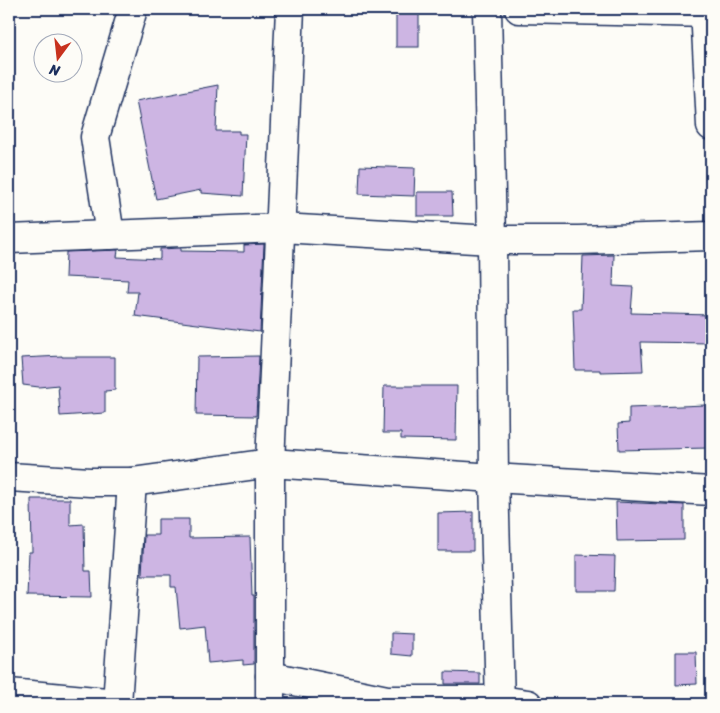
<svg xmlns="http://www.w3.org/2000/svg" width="720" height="713" font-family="Sriracha,sans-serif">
  <rect width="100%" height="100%" fill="#fdfcf7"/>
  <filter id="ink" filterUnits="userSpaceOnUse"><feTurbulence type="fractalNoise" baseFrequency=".02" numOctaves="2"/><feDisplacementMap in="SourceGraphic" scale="10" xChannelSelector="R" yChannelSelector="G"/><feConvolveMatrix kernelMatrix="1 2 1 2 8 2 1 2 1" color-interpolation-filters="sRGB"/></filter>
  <g filter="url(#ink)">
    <g fill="#cdb5e3" stroke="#1b2f5e">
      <rect x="396" y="11" width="23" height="36"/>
      <path d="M218 85 216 131H239V134H246L243 196 201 193V190L156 199 136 101Z"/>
      <path d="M360 166 415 168 414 196 359 194Z"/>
      <path d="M417 192H452L453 216H417Z"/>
      <path d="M264 244 260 332 135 316 138 292H127L128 280 65 277 66 252 118 250 117 257 160 259V249L181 248V251L244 252V245Z"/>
      <path d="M614 255 613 286 633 287 631 313 711 315V343L641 342 643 371 600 372V370H575L573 309H581L583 256Z"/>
      <path d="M62 356V357H115V390L105 391V413L60 416 58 385 39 387 23 385 21 358Z"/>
      <path d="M259 356 256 416 196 415 197 357Z"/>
      <path d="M384 386H457L456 440 401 439V433H383Z"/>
      <path d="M706 405 708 448 619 450 618 424 629 423V408Z"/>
      <path d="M31 499H70V525L84 524 85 571H91L92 597 27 596 29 552H32Z"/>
      <path d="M616 502 684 505V540L617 541Z"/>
      <path d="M473 512V551H438V513Z"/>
      <path d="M158 519H189V538L250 537 252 596H254V664L243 665V660L208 663 205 625 180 628 176 587H171V575H142L144 535H158Z"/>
      <path d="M576 555 615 556 614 591H576Z"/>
      <path d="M391 633 412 634V656L391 654Z"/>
      <path d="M676 652H696L697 684 676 685Z"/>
      <path d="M445 672 480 673V684H445Z"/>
    </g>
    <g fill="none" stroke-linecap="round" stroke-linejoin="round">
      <defs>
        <g id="street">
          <path d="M487 9 492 240 494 478 500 704"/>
          <path d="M519 9 711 13"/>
          <path d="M705 9 711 126"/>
          <path d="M110 235 95 137 133 9"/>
          <path d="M9 239 281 228 492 240H578L711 236"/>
          <path d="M9 477 90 482H132L270 463 494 478 711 491"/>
          <path d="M270 676 387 700H500L528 704"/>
          <path d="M9 693 117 703"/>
          <path d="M117 704 132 482"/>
          <path d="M270 704V463L290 9"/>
        </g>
      </defs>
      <use href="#street" stroke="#1b2f5e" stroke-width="31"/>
      <use href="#street" stroke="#fdfcf7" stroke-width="28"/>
    </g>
  </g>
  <rect width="720" height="713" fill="none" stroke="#fdfcf7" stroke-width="30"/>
  <rect x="15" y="15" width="690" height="683" fill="none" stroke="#1b2f5e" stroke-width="2" filter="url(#ink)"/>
  <g transform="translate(58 58) rotate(195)"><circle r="24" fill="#fdfcf7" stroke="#a3aaba"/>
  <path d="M0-4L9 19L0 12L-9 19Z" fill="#c8321e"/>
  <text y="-8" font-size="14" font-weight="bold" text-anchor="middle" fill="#1b2f5e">N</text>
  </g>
</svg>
